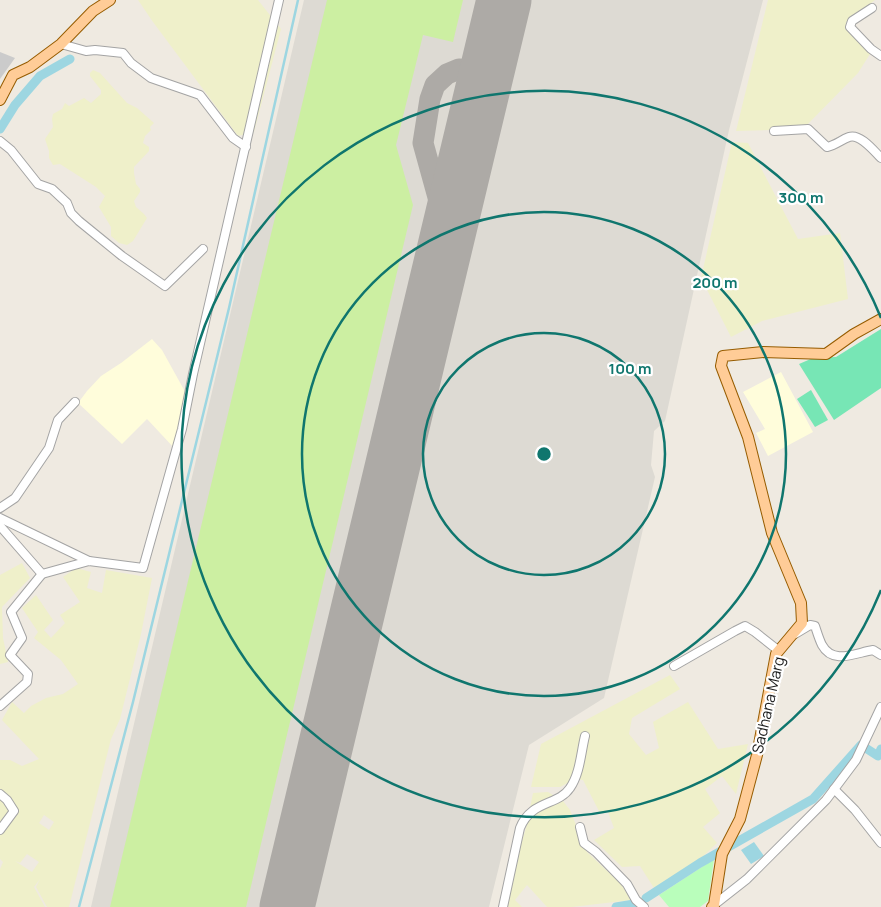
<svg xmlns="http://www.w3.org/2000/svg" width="881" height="907" font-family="Manrope,sans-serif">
  <rect width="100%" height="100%" fill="#efeae1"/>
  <g fill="#fffddb">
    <path d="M152 339 162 350 188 397 175 449 147 419 122 444 78 403 87 391 101 376 121 363Z"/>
    <path d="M781 372 813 432 768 456 756 433 765 429 743 392Z"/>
  </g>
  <path fill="#cbcbcb" d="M0 52 15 58 0 79Z"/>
  <path fill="#dddad3" d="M304 0H763L729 130 665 421 654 431 651 465 655 477 604 698 529 745 489 907H91Z"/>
  <g fill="#eff0ca" fill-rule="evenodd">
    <path d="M138 0H258L281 29 254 132 238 136 153 22Z"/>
    <path d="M768 0H875L846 22V29L870 54 858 73 803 129 736 131Z"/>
    <path d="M93 70 100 73 127 103 137 108 154 123 150 127 151 130 145 136 143 143 149 147V151L134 167V173L136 184 140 189V192L134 201 136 207 144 214 147 218 133 241 127 245 119 243 111 236V227L99 207 105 196 96 187 60 164 53 165 49 158V151L45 139 53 127 52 119 53 114 62 109 65 103 69 106 84 98 91 103 101 94V90L90 76V73Z"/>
    <path d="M732 142 748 143 798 239 840 233 848 299 762 321 731 337 701 278Z"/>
    <path d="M22 563 30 578 2 607 3 638 8 662 0 664V575Z"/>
    <path d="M76 568 91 572 87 588 102 593 106 570 152 578 141 634 120 719 111 739 69 907H47L36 887 40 879 34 887 45 907H0V869L3 862 0 859V760H10L22 766 39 759 2 720 12 702 24 713 31 706 46 698 63 694 78 684 61 660 34 638 38 632 22 608 36 595 53 620 44 630 51 638 65 623 60 615 80 602 63 577ZM44 815 54 822 49 830 39 823ZM27 854 39 862 32 872 15 861 20 863Z"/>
    <path d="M670 675 680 689 632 718 629 734 646 755 659 748 653 722 688 702 718 749 748 744 736 794 722 776 705 789 720 813 703 827 717 843 697 862 654 888 640 866 622 867 594 840 614 828 608 812 600 813 583 780 575 779 560 787H531L541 744Z"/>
    <path d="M548 792 563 801 570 810 576 825 580 841 587 852 621 884 631 900 572 907H547L527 885 515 900 522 907H502L526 828 533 793Z"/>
  </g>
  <path fill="#ccefa2" d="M327 0H463L453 42 423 35 396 145 413 205 246 907H110Z"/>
  <path fill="#b9febb" d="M714 859 708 901 700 907H669L659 895Z"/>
  <g fill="#77e6b5">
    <path d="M881 329V388L834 420 799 364 813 358 836 357Z"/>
    <path d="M811 390 828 420 815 427 797 399Z"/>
  </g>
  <path fill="#9dd6e1" d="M754 842 764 856 751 864 741 850Z"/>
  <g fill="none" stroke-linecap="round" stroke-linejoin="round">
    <path stroke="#9dd6e1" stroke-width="2.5" d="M79 907 133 702 229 308 298 0"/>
    <g stroke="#9dd6e1" stroke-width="9">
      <path d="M0 129 15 105 40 76 70 59"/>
      <path d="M646 898 700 863 813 799 861 745 878 756 881 749"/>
      <path d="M616 907 634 904"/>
    </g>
    <path stroke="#adaaa6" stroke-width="21" d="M443 254 446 234 444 219 423 143 430 99 435 85 447 74 459 69 473 70 481 74 493 89 496 101 492 115 477 133 468 151"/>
    <path stroke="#adaaa6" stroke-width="55" d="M287 907 504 0"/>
    <defs>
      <g id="minor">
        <path d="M872 8 852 21 850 27 871 49 881 56"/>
        <path d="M61 44 86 51 95 50 123 53 131 63 151 78 200 95 233 138 246 147"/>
        <path d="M774 131 808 129 827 147C836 145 841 140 849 137 860 133 874 151 881 158"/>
        <path d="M0 141 11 150 38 184 52 189 67 203 71 213 79 221 122 256 165 286 203 249"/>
        <path d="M0 508 15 498 49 448 58 420 75 402"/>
        <path d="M0 518 89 561"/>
        <path d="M0 526 42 574 89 561 143 568 182 429 193 374 279 0"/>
        <path d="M795 634 810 625 815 626C817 632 819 639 822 645 833 665 855 653 873 650L881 655"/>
        <path d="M674 666 735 631 745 626 755 632 779 651"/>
        <path d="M0 706 27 682 28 674 10 655 22 638 11 612 42 574"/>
        <path d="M834 789 855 810 881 843"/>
        <path d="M0 794 7 800 14 811 0 830"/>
        <path d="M580 827 584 843 596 852 627 884 636 900 644 907"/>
        <path d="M714 905 747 879 826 800 856 760 881 707"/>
        <path d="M503 907 520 828C531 800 558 806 570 788 580 774 581 752 585 736"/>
      </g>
      <g id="major">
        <path d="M0 100 13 75 30 67 61 44 93 11 110 0"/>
        <path d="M712 907 714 905 722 854 740 819 757 755 776 654 802 623 801 603 772 533 748 437 721 366 723 356 763 352 826 354 854 334 881 319"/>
      </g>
    </defs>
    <use href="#minor" stroke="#a4a4a4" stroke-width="10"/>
    <use href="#major" stroke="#965c00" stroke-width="12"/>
    <use href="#minor" stroke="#fff" stroke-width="8"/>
    <use href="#major" stroke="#ffcc97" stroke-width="10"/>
  </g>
  <g fill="none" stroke="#0f766e" stroke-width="2.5">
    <circle cx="544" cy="454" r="121"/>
    <circle cx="544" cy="454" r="242"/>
    <path d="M881 590A363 363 0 1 1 881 318"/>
  </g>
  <g text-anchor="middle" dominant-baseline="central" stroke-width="4.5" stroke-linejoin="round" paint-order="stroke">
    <g font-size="15" fill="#1d1d1d" stroke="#fff">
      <text transform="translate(768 705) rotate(-77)">Sadhana Marg</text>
    </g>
  </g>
  <circle cx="544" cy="454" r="8" fill="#0f766e" stroke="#fff" stroke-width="2.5"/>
  <g font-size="15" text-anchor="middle" font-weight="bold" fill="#0f766e" stroke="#fff" stroke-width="4.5" stroke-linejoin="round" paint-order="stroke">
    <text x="801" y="203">300 m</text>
    <text x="715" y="288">200 m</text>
    <text x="630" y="374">100 m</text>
  </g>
</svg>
